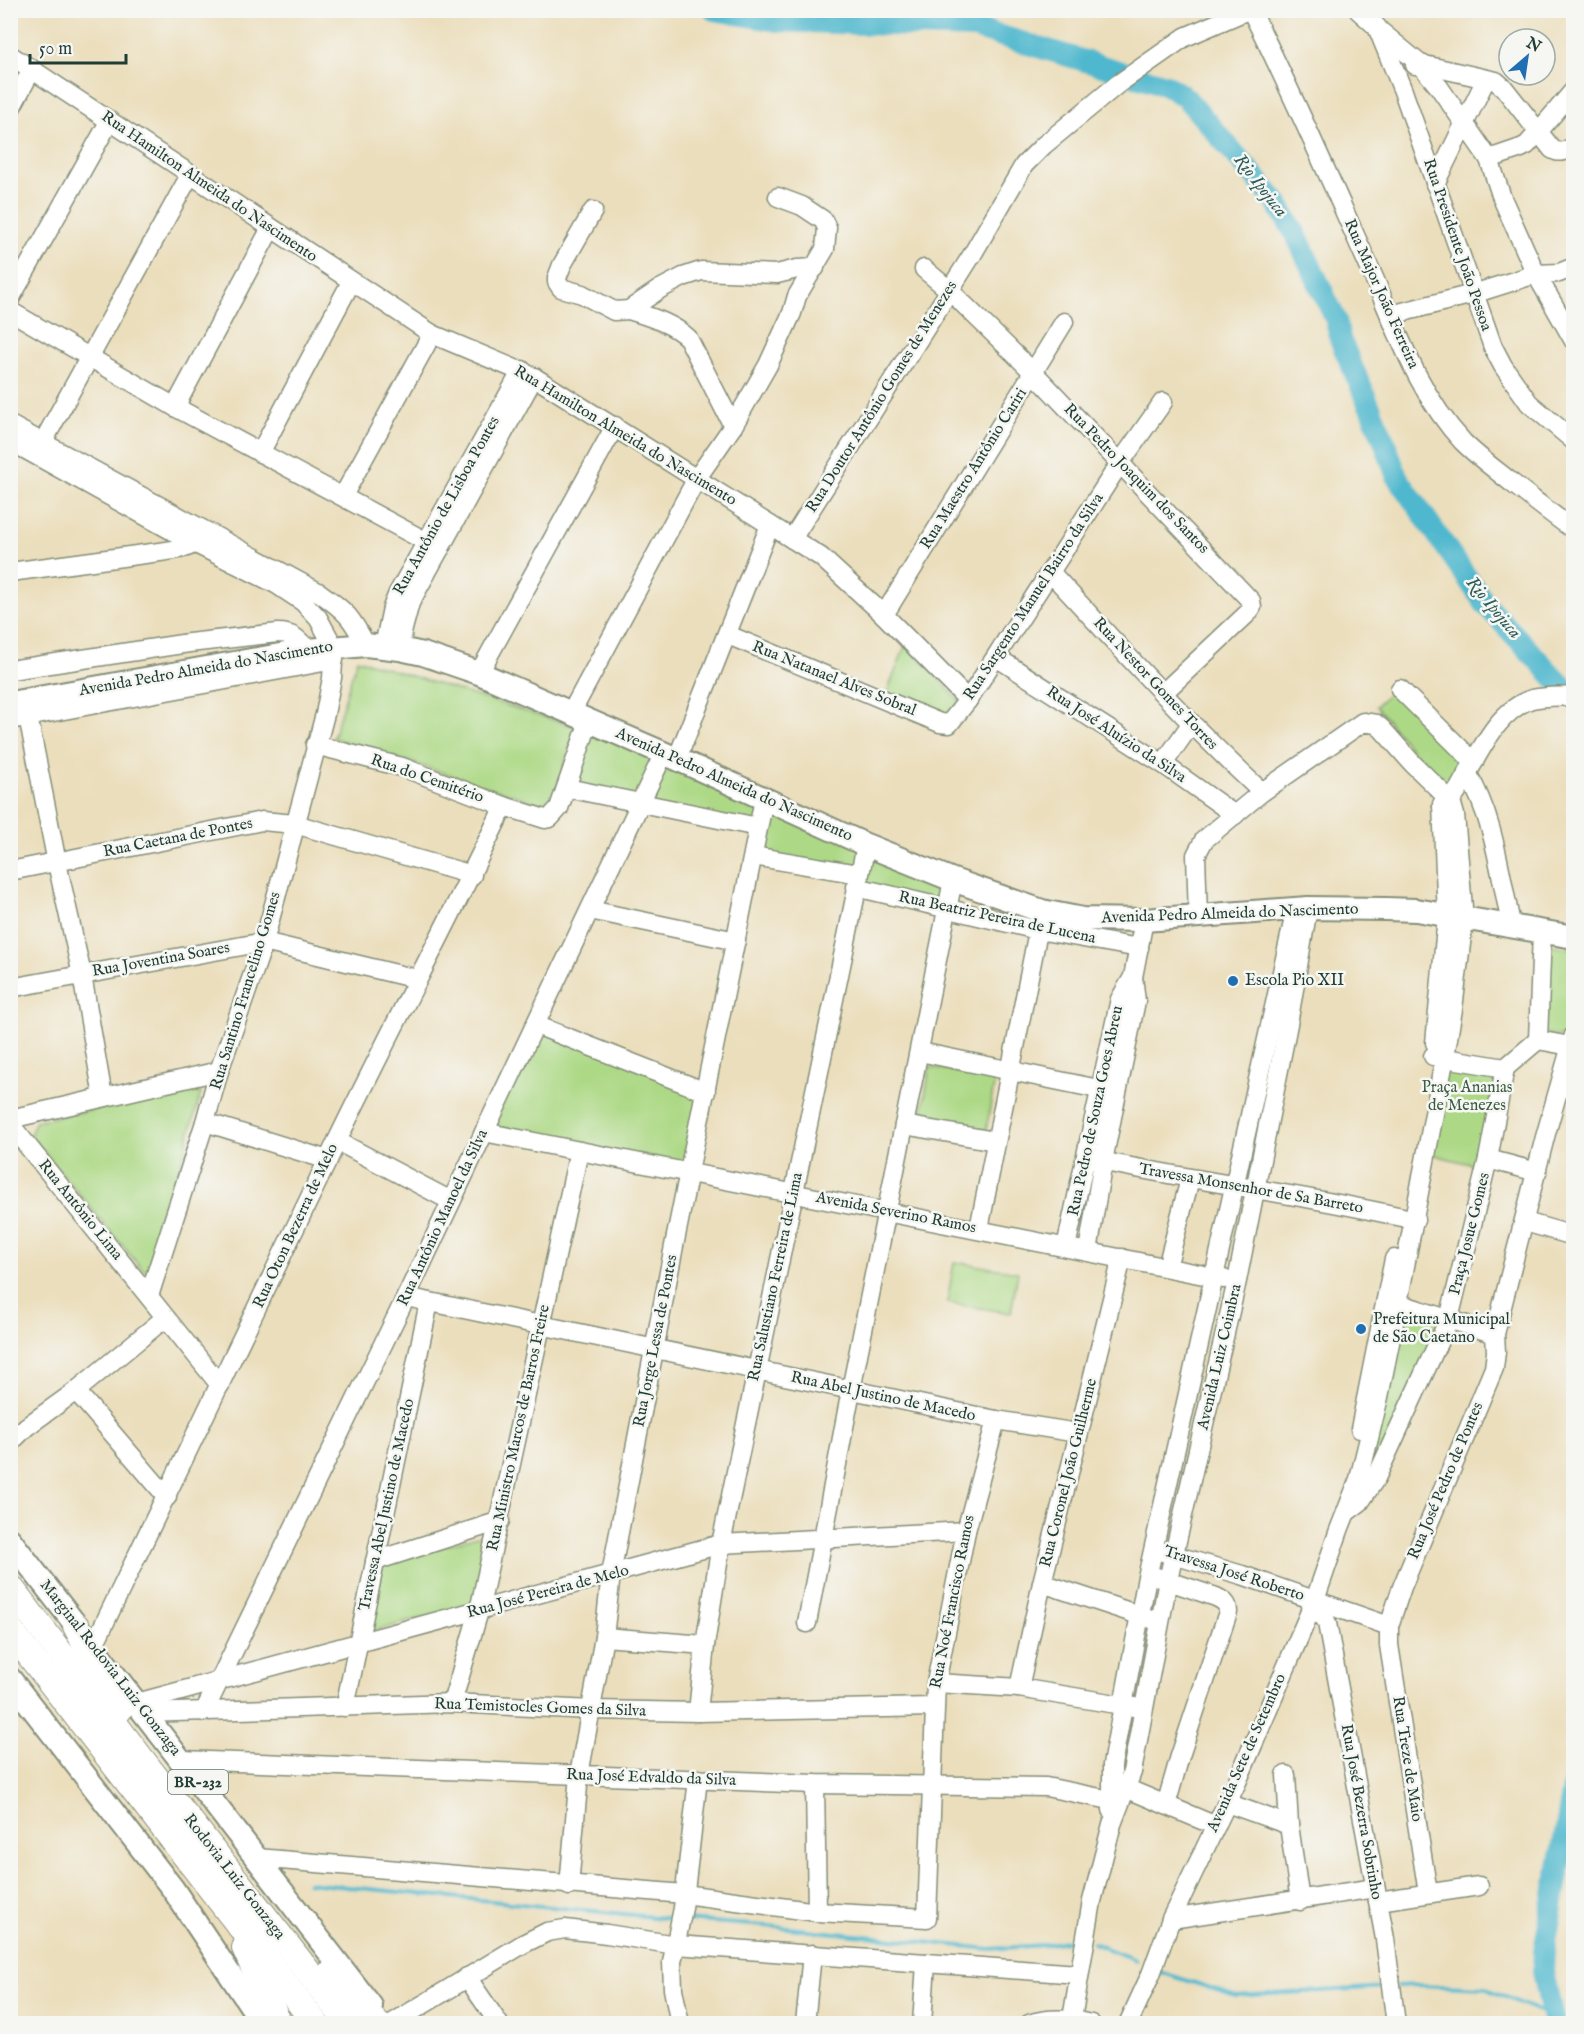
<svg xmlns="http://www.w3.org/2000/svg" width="1584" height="2034" font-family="'IM FELL English',serif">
  <rect width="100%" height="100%" fill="#f6f6f2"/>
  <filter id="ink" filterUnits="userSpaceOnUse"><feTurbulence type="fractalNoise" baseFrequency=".0167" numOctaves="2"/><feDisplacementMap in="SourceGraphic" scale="12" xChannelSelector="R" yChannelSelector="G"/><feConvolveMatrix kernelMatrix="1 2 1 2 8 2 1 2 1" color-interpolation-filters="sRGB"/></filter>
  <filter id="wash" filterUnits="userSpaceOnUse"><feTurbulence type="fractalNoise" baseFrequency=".008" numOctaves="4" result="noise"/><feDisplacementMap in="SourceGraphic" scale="24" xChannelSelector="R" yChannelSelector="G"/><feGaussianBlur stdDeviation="1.35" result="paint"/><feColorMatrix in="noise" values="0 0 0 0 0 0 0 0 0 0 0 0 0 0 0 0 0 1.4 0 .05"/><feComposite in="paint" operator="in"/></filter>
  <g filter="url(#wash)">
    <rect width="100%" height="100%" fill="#ebdebc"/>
    <g fill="#add986" stroke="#668b5d" stroke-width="1.5">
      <path d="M906 644 966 708 955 726 884 700Z"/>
      <path d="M357 659 576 727 551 807 333 738Z"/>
      <path d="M1392 691 1466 758 1446 785 1415 754 1376 706Z"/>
      <path d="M589 721 957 877 950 909 857 890 860 877 754 852 759 830 567 788Z"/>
      <path d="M1547 944 1573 949V1018L1566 1038 1542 1033Z"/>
      <path d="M536 1025 706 1092 689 1173 484 1132Z"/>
      <path d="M1446 1062 1499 1072 1482 1167 1430 1154Z"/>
      <path d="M930 1067 995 1079 986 1131 921 1119Z"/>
      <path d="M193 1090 201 1093 150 1271 142 1269 30 1135 36 1121Z"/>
      <path d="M954 1262 1018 1272 1011 1313 947 1303Z"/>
      <path d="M1401 1306 1452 1319 1391 1458 1357 1480Z"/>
      <path d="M490 1532 476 1604 370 1632 382 1565Z"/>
    </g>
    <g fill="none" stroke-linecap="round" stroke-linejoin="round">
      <g stroke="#50b8ce" stroke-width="4">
        <path d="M308 1883 674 1919"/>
        <path d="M685 1920 778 1927 990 1949 1043 1945 1072 1940"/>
        <path d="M1093 1943 1136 1960"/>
        <path d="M1160 1972 1236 1996 1387 1987"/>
        <path d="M1397 1986 1419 1985 1484 1988 1553 2017"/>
      </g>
      <g stroke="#50b8ce" stroke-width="22">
        <path d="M714 10 777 21 974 28 1166 85 1185 97 1275 200 1295 233 1336 320 1340 339 1382 435 1397 477 1486 605 1569 693"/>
        <path d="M1554 2024 1543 1971 1544 1952 1574 1783"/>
      </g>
    </g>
  </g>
  <g filter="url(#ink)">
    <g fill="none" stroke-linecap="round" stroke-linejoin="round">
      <defs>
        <g id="minor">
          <path d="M1251 10C1294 96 1332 184 1371 271 1397 330 1418 394 1463 442 1478 457 1496 470 1512 483 1533 499 1553 515 1574 530"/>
          <path d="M1358 10 1377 27 1403 91 1493 347 1503 366 1529 403 1574 441"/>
          <path d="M1379 30 1420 64 1439 87 1489 159 1502 198 1536 274 1574 341"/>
          <path d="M10 55 432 334 534 377 821 557 884 615 968 700"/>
          <path d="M1415 65 1420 64 1496 81 1504 88 1552 149C1560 154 1566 151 1574 146"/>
          <path d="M10 110 32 69"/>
          <path d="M1489 159 1521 148 1527 145 1574 90"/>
          <path d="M1435 184 1486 79"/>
          <path d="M593 211 562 265 557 278V282L561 288 582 294 614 311 629 310 660 289 683 277 701 271 777 274 797 269 815 268"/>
          <path d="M924 269 949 290 1033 372 1251 601 1252 607 1248 613 1163 693"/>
          <path d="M10 299 109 122"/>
          <path d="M629 310C650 317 672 323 688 338L733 426"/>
          <path d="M10 311 175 407 440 549"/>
          <path d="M1391 315 1473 294 1536 274 1559 273 1574 267"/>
          <path d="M175 407 271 228"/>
          <path d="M10 425 320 593C347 612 351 617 366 645"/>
          <path d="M10 441 196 544 276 584 303 602 318 618 334 647 332 678 325 714 264 942 219 1071 205 1122 149 1296"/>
          <path d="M38 451 190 175"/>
          <path d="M260 453 351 282"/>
          <path d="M343 496 432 334"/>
          <path d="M792 539 972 255 1024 165 1044 145 1118 84 1185 37 1248 10"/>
          <path d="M10 572 167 551C180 549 192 548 202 538"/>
          <path d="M1050 572C1120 647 1187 723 1262 792"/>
          <path d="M884 615 1064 322"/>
          <path d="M728 635 940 723 949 724 968 700 1120 463 1163 402"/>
          <path d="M384 646 392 608 398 593 522 370"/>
          <path d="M400 649 403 629 410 603 534 377"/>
          <path d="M996 657 1163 764 1235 815"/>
          <path d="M10 670 189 643 278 633C293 633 298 639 308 650"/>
          <path d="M479 673 615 426"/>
          <path d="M1400 689 1474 762"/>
          <path d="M25 701 57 863 82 975 103 1097"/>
          <path d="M571 713 697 478 733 426 768 365 792 313 797 296 825 249 827 228 823 220 802 206 778 197"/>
          <path d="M10 720 334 660"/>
          <path d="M315 745 402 767 504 806 545 819 550 818 559 808 589 721"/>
          <path d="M677 759 770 525"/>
          <path d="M1163 764 1191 724"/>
          <path d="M1467 773C1495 819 1500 876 1512 928"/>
          <path d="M567 788 758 827"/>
          <path d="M1442 806C1455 799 1460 786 1467 774 1482 747 1500 709 1532 699 1545 696 1560 697 1574 696"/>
          <path d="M753 856 859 874"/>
          <path d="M10 871 262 821 295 824 472 875"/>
          <path d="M856 887 1038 930 1139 948"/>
          <path d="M590 910 736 941"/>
          <path d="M10 988 264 942 417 979"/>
          <path d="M536 1025 706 1092"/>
          <path d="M1538 1040 1542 932"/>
          <path d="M1435 1043 1447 916 1442 804"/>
          <path d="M920 1052 1113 1092"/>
          <path d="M1433 1056 1505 1068"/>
          <path d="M1505 1068 1538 1040 1570 1046"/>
          <path d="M10 1119 219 1071"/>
          <path d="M205 1122 328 1160"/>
          <path d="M10 1124 220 1385"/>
          <path d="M904 1125 995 1141"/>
          <path d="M484 1132 1224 1279"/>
          <path d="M337 1141 451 1201"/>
          <path d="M1087 1158C1195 1182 1306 1194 1415 1220"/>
          <path d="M1488 1159 1537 1172"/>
          <path d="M1525 1222 1574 1236"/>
          <path d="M979 1229 1042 911"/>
          <path d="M1066 1247 1120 999 1133 977 1144 920"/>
          <path d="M1088 1251 1103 1161 1136 1001 1133 977"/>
          <path d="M1167 1267 1190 1179"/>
          <path d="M406 1297 996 1420 1078 1433"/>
          <path d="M1388 1300 1495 1334"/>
          <path d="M76 1391 167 1497"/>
          <path d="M1360 1429 1394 1259"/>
          <path d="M10 1443 26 1427 76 1391 165 1318"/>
          <path d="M1348 1511 1360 1502 1376 1478 1449 1319 1488 1159 1505 1068"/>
          <path d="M1163 1552 1242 1575 1389 1626"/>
          <path d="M375 1561 500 1521"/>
          <path d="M1157 1577 1216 1597C1224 1601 1228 1603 1228 1612L1180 1756 1166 1805"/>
          <path d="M1042 1583 1151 1619"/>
          <path d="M1310 1610 1324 1617 1327 1623 1385 1939 1396 2024"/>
          <path d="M807 1623 851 1390 953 880"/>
          <path d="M604 1637 705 1645"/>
          <path d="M93 1647C176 1478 255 1308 338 1139 392 1027 451 918 504 806"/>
          <path d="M936 1683 1019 1688 1134 1707"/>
          <path d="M1019 1688 1042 1583 1122 1258"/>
          <path d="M137 1703 721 1544 966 1531"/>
          <path d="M452 1703 479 1611 579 1151"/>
          <path d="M345 1707 429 1302"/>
          <path d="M204 1712 406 1297 664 753"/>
          <path d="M698 1712 705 1645 721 1544 866 845"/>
          <path d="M145 1713 452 1703 592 1710 698 1712 934 1707"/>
          <path d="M181 1760 815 1784 1046 1787 1120 1802"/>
          <path d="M1286 1775 1289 1825 1300 1901"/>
          <path d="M815 1784 817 1912"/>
          <path d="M1116 1784 1216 1826"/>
          <path d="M1227 1803 1289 1825"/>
          <path d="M1112 1810V1765L1146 1582 1296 909"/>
          <path d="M257 1858 684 1894 817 1912 927 1918 936 1683 966 1531 996 1420"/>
          <path d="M569 1886 579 1775 604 1637 611 1574 674 1246 764 799"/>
          <path d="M1428 1893 1389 1645V1626L1402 1587 1494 1368 1496 1352 1495 1334 1545 1137 1574 1035"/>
          <path d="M1378 1901 1479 1886"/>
          <path d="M1171 1919 1375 1888"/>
          <path d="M467 1977 499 2024"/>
          <path d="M1072 2019 1092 1901 1112 1824 1132 1772 1168 1580 1237 1281 1288 1024 1308 908"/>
          <path d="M391 2024 523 1944 547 1932 565 1929 607 1934 676 1945 1079 1974"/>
          <path d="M680 2024 673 1989 672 1962 683 1908 698 1779"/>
          <path d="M805 2024 812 1954"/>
          <path d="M922 2024 926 1963"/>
          <path d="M1029 2024C1050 2017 1071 2019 1091 2024"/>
          <path d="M1128 2024 1151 1974 1171 1919 1237 1782 1315 1600 1339 1530 1359 1479 1379 1397 1398 1303 1445 1056 1453 1009 1464 919 1455 815 1451 801 1413 764 1382 729 1376 724 1363 722 1262 792 1204 840 1196 855 1198 916"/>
        </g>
        <g id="major">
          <path d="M10 703 308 650 366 645 400 649 423 654 479 673 677 759 866 845 953 880 1042 911 1083 919 1144 920 1308 908 1386 909 1416 910 1574 937"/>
          <path d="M10 1540 371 2006"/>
          <path d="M10 1679 173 1889 263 2024"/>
        </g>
        <g id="highway">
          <path d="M10 1587 149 1769 349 2024"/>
          <path d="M76 1626 119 1710"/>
          <path d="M10 1630 316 2024"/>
          <path d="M245 1948 279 2024"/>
          <path d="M328 1975 377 2024"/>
        </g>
      </defs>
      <use href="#minor" stroke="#858e78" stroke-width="21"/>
      <use href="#major" stroke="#858e78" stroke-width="26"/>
      <use href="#highway" stroke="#858e78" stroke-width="28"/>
      <use href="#minor" stroke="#fff" stroke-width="18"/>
      <use href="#major" stroke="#fff" stroke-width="22"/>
      <use href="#highway" stroke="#fff" stroke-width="26"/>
    </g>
  </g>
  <g fill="#1f6fb2" stroke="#f6f6f2" stroke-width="2">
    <circle cx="1233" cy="981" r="6"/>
    <circle cx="1361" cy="1329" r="6"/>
  </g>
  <g text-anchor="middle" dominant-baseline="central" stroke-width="5" stroke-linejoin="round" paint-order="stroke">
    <rect fill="#f6f6f2" stroke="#60746d" stroke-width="1.5" x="168" y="1770" width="60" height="24" rx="4.5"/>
    <g font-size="15" font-weight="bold" fill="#1f3d34">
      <text x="198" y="1782">BR-232</text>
    </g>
    <g font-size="16" fill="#1f3d34" stroke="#f6f6f2">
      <text transform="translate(209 187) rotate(34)">Rua Hamilton Almeida do Nascimento</text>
      <text transform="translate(1457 245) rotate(71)">Rua Presidente João Pessoa</text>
      <text transform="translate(1381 294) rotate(66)">Rua Major João Ferreira</text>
      <text transform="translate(882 397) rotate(-58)">Rua Doutor Antônio Gomes de Menezes</text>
      <text transform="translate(625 436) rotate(31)">Rua Hamilton Almeida do Nascimento</text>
      <text transform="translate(974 469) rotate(-58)">Rua Maestro Antônio Cariri</text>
      <text transform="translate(1136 479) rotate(46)">Rua Pedro Joaquim dos Santos</text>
      <text transform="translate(447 506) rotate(-61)">Rua Antônio de Lisboa Pontes</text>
      <text transform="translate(1034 597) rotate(-57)">Rua Sargento Manuel Bairro da Silva</text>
      <text transform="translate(206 669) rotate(-10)">Avenida Pedro Almeida do Nascimento</text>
      <text transform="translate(834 679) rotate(22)">Rua Natanael Alves Sobral</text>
      <text transform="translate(1155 684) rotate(47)">Rua Nestor Gomes Torres</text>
      <text transform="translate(1116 735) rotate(33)">Rua José Aluízio da Silva</text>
      <text transform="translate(427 779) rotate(19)">Rua do Cemitério</text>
      <text transform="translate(734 785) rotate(24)">Avenida Pedro Almeida do Nascimento</text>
      <text transform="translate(178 838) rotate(-11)">Rua Caetana de Pontes</text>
      <text transform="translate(1230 914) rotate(-2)">Avenida Pedro Almeida do Nascimento</text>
      <text transform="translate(997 918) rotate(12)">Rua Beatriz Pereira de Lucena</text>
      <text transform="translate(161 960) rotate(-10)">Rua Joventina Soares</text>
      <text transform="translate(246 991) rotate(-73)">Rua Santino Francelino Gomes</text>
      <text transform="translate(1096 1111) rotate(-78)">Rua Pedro de Souza Goes Abreu</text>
      <text transform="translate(1251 1189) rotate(10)">Travessa Monsenhor de Sa Barreto</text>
      <text transform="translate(80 1210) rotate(51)">Rua Antônio Lima</text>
      <text transform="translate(896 1213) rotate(11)">Avenida Severino Ramos</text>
      <text transform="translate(443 1218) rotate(-65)">Rua Antônio Manoel da Silva</text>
      <text transform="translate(296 1226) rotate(-65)">Rua Oton Bezerra de Melo</text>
      <text transform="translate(1470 1234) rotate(-76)">Praça Josue Gomes</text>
      <text transform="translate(776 1277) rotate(-78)">Rua Salustiano Ferreira de Lima</text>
      <text transform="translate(656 1341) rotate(-79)">Rua Jorge Lessa de Pontes</text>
      <text transform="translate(1220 1357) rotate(-77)">Avenida Luiz Coimbra</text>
      <text transform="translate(883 1397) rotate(12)">Rua Abel Justino de Macedo</text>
      <text transform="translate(519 1428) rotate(-78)">Rua Ministro Marcos de Barros Freire</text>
      <text transform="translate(1069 1473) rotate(-76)">Rua Coronel João Guilherme</text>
      <text transform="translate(1446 1481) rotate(-67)">Rua José Pedro de Pontes</text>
      <text transform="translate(387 1505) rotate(-78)">Travessa Abel Justino de Macedo</text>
      <text transform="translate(1234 1574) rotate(18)">Travessa José Roberto</text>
      <text transform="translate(548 1592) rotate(-15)">Rua José Pereira de Melo</text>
      <text transform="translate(953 1602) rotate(-79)">Rua Noé Francisco Ramos</text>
      <text transform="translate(110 1668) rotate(52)">Marginal Rodovia Luiz Gonzaga</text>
      <text transform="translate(540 1708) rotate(2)">Rua Temistocles Gomes da Silva</text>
      <text transform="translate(1247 1753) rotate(-66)">Avenida Sete de Setembro</text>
      <text transform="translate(1407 1759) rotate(81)">Rua Treze de Maio</text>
      <text transform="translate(651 1778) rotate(2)">Rua José Edvaldo da Silva</text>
      <text transform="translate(1361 1812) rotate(80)">Rua José Bezerra Sobrinho</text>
      <text transform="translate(234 1877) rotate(52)">Rodovia Luiz Gonzaga</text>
    </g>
    <g font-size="16" fill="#1f3d34" stroke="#f6f6f2" text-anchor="start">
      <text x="1245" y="981">Escola Pio XII</text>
      <text x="1373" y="1320">Prefeitura Municipal<tspan x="1373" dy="18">de São Caetano</tspan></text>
    </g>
    <g font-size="16" fill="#3b5c44" stroke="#f6f6f2">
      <text x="1467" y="1088">Praça Ananias<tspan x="1467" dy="18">de Menezes</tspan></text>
    </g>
    <g font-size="18" font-style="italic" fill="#2b5c5a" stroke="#f6f6f2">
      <text transform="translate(1260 186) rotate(52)">Rio Ipojuca</text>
      <text transform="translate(1493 608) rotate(50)">Rio Ipojuca</text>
    </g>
  </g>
  <rect width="1584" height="2034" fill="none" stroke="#f6f6f2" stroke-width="36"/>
  <g transform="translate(1527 57) rotate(29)"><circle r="28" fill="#f6f6f2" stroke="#a0aca6" stroke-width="1.5"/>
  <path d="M0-4.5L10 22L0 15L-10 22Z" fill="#1f6fb2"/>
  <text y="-9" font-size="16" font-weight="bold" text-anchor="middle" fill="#1f3d34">N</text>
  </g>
  <path d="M30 54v9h96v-9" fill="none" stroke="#1f3d34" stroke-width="3"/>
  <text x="39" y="54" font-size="18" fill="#1f3d34" stroke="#f6f6f2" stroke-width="4.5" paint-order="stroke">50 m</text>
</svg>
